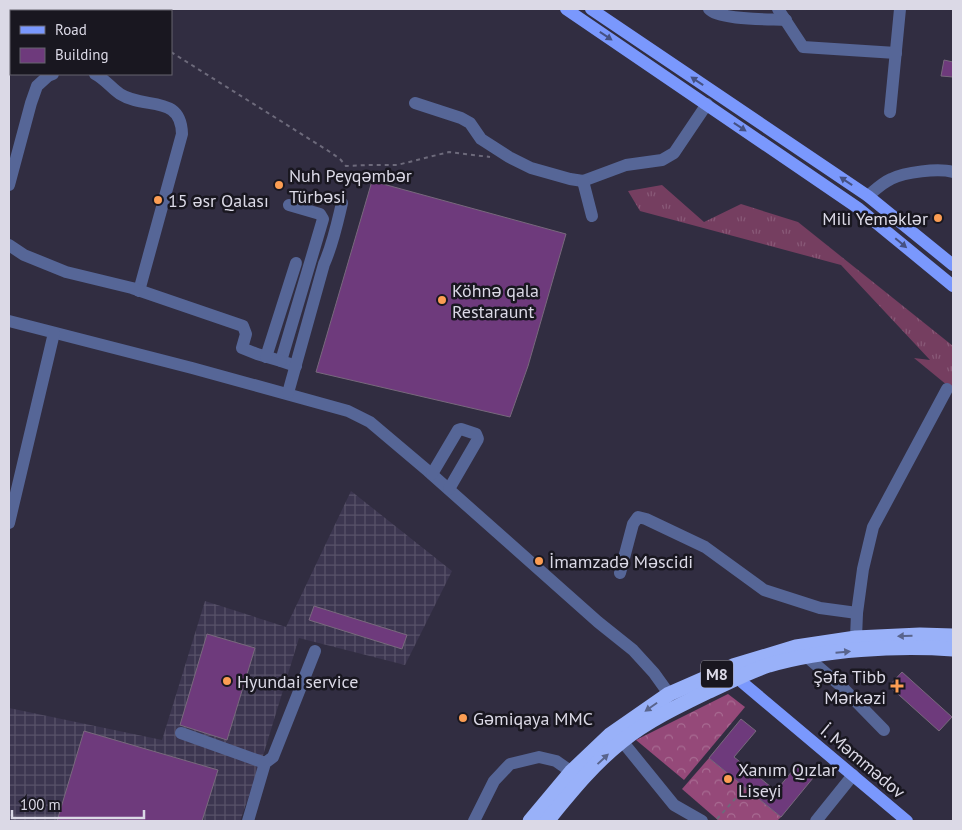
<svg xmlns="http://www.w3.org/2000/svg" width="962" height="830" font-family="'PT Sans',sans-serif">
  <defs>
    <pattern id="industrial-grid" width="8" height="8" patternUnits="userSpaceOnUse" patternTransform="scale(1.25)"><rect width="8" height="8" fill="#3c3650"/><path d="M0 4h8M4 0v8" fill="none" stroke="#585269"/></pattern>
    <pattern id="grass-tufts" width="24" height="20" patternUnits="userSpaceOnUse" patternTransform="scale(1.25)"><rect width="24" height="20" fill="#753e60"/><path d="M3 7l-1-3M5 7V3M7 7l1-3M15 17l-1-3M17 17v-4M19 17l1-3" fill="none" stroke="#885977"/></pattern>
    <pattern id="forest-crowns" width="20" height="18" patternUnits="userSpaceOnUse" patternTransform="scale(1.25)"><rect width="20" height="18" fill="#954979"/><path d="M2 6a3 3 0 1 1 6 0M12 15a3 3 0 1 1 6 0" fill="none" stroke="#a86b92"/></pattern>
  </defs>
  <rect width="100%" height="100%" fill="#312d41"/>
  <path fill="url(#industrial-grid)" d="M351 491 452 571 405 665 299 638 262 759 240 821H9V708L162 740 205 601 286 627Z"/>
  <path fill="url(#grass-tufts)" d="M662 185 704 222 741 204 798 222 953 346V390L914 358 930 360 841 265 640 211 628 191Z"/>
  <g fill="url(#forest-crowns)">
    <path d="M728 694 745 707 684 780 636 740Z"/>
    <path d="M709 758 781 817 777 821H719L682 789Z"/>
  </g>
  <g fill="#6e3a7c" stroke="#78697d">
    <path d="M944 60 953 62V77L941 76Z"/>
    <path d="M372 181 566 234 528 366 510 417 316 372Z"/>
    <path d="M314 606 407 635 402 649 309 620Z"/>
    <path d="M207 634 255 648 227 740 180 725Z"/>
    <path d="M902 672 952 717 939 731 889 686Z"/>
    <path d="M741 719 756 731 734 757 776 791 797 765 813 778 781 817 709 758Z"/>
    <path d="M84 731 218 770 202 821H57Z"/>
  </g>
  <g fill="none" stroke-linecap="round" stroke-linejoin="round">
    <g stroke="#6d6a7b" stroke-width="2" stroke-dasharray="4 4" stroke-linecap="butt">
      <path d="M112 11H120"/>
      <path d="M171 52 330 152 340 159 346 166 368 165H397L449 152 490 157"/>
      <path d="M717 819 745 788"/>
    </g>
    <g stroke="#566697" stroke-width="12">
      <path d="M709 9C718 20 769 19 786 20"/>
      <path d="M778 9 803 47 896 53"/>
      <path d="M95 74C106 80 111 88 120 94 145 110 181 94 182 134L139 291"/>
      <path d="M415 103 461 118 470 123 481 139 509 157 531 168 570 179 583 181 626 165 662 160 674 153 707 104"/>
      <path d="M890 112 900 9"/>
      <path d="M583 181 592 216"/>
      <path d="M9 185 31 103 37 86 48 76 53 74"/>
      <path d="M868 196C875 190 882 183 891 179 905 172 938 168 953 172"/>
      <path d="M289 205 320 214 323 219 281 361 296 366"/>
      <path d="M9 245 24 255 66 272 132 288 243 326 246 334 242 348 257 354 281 361"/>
      <path d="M9 321 192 368 348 411 370 422 428 471 598 622 633 650 654 673 669 694"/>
      <path d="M266 357 296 263"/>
      <path d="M288 393 324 264C333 244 337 224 342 203"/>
      <path d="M432 474 458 430 461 429 476 434 478 439 449 489"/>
      <path d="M9 523 54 333"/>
      <path d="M620 573 633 524 638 517 646 519 705 547 764 590 820 608 857 613"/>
      <path d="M856 638 857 613 863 569 873 527 947 389"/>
      <path d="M807 657 842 687 884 730"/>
      <path d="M181 733 265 763"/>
      <path d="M622 741 674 805 702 821"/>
      <path d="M248 821 265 763 273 757 315 651"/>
      <path d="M474 821 494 781 510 764 539 757 556 761 579 777"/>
      <path d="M816 821 853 775"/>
    </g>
    <g stroke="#7a98fd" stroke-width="12">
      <path d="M566 9 858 208 953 286"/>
      <path d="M591 9 868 196 953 265"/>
      <path d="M735 670 743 683 907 821"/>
    </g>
    <g stroke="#99b1f9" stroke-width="15">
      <path d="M530 821 571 772 610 735 669 694 733 666 796 647 856 638 920 635 953 636"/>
      <path d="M547 821C570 793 593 764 622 741 647 721 678 706 707 692 727 683 748 672 769 665 824 649 897 645 953 649"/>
    </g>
  </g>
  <defs><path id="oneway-solid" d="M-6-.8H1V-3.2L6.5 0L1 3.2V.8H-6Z" transform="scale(1.25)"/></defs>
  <g fill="#455183">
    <use href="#oneway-solid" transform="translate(606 36) rotate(34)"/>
    <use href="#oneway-solid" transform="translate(697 81) rotate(-146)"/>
    <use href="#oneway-solid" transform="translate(740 127) rotate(34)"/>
    <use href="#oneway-solid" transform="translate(846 181) rotate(-146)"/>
    <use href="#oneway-solid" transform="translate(901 243) rotate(40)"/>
  </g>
  <g fill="#59648c">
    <use href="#oneway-solid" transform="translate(905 636) rotate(178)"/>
    <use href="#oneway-solid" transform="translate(843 652) rotate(-5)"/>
    <use href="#oneway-solid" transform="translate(651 707) rotate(145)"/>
    <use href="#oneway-solid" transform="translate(603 759) rotate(-43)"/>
  </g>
  <g fill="#fc9d53" stroke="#191720" stroke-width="2">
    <circle cx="279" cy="185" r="5"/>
    <circle cx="158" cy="200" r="5"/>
    <circle cx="938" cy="218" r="5"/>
    <circle cx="442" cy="300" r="5"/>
    <circle cx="539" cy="561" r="5"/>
    <circle cx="227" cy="681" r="5"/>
    <path d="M894.5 678.5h5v5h5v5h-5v5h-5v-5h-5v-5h5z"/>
    <circle cx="463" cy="718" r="5"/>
    <circle cx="728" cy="779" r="5"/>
  </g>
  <g text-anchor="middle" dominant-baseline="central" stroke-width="5" stroke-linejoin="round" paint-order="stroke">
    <rect fill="#191720" stroke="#a19fab" stroke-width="1" x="701" y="660.5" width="32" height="27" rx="4"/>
    <g font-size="16" font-weight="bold" fill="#dbd9e6">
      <text x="717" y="674">M8</text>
    </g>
    <g font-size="18" fill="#dbd9e6" stroke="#191720" text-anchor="start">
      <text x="289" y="175">Nuh Peyqəmbər<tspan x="289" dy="21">Türbəsi</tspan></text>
      <text x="168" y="200">15 əsr Qalası</text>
      <text x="928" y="218" text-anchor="end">Mili Yeməklər</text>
      <text x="452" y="290">Köhnə qala<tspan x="452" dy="21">Restaraunt</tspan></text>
      <text x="549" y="561">İmamzadə Məscidi</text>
      <text x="886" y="676" text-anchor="end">Şəfa Tibb<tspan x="886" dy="21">Mərkəzi</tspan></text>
      <text x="237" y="681">Hyundai service</text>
      <text x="473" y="718">Gəmiqaya MMC</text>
      <text x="738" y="769">Xanım Qızlar<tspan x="738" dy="21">Liseyi</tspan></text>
    </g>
    <g font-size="18" fill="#dbd9e6" stroke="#191720">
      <text transform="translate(863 761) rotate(40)">İ. Məmmədov</text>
    </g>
  </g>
  <rect width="962" height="830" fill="none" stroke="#dbd9e6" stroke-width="20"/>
  <rect x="10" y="10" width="162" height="65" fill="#191720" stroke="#67656f"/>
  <rect x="20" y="26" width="25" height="8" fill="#7a98fd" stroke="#67656f"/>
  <text x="55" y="35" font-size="15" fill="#dbd9e6">Road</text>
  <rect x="20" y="48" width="25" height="15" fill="#6e3a7c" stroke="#67656f"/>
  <text x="55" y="60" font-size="15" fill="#dbd9e6">Building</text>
  <path d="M12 810v8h132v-8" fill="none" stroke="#dbd9e6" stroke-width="2.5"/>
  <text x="20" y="810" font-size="15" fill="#dbd9e6" stroke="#191720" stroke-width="4" paint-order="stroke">100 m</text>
</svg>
